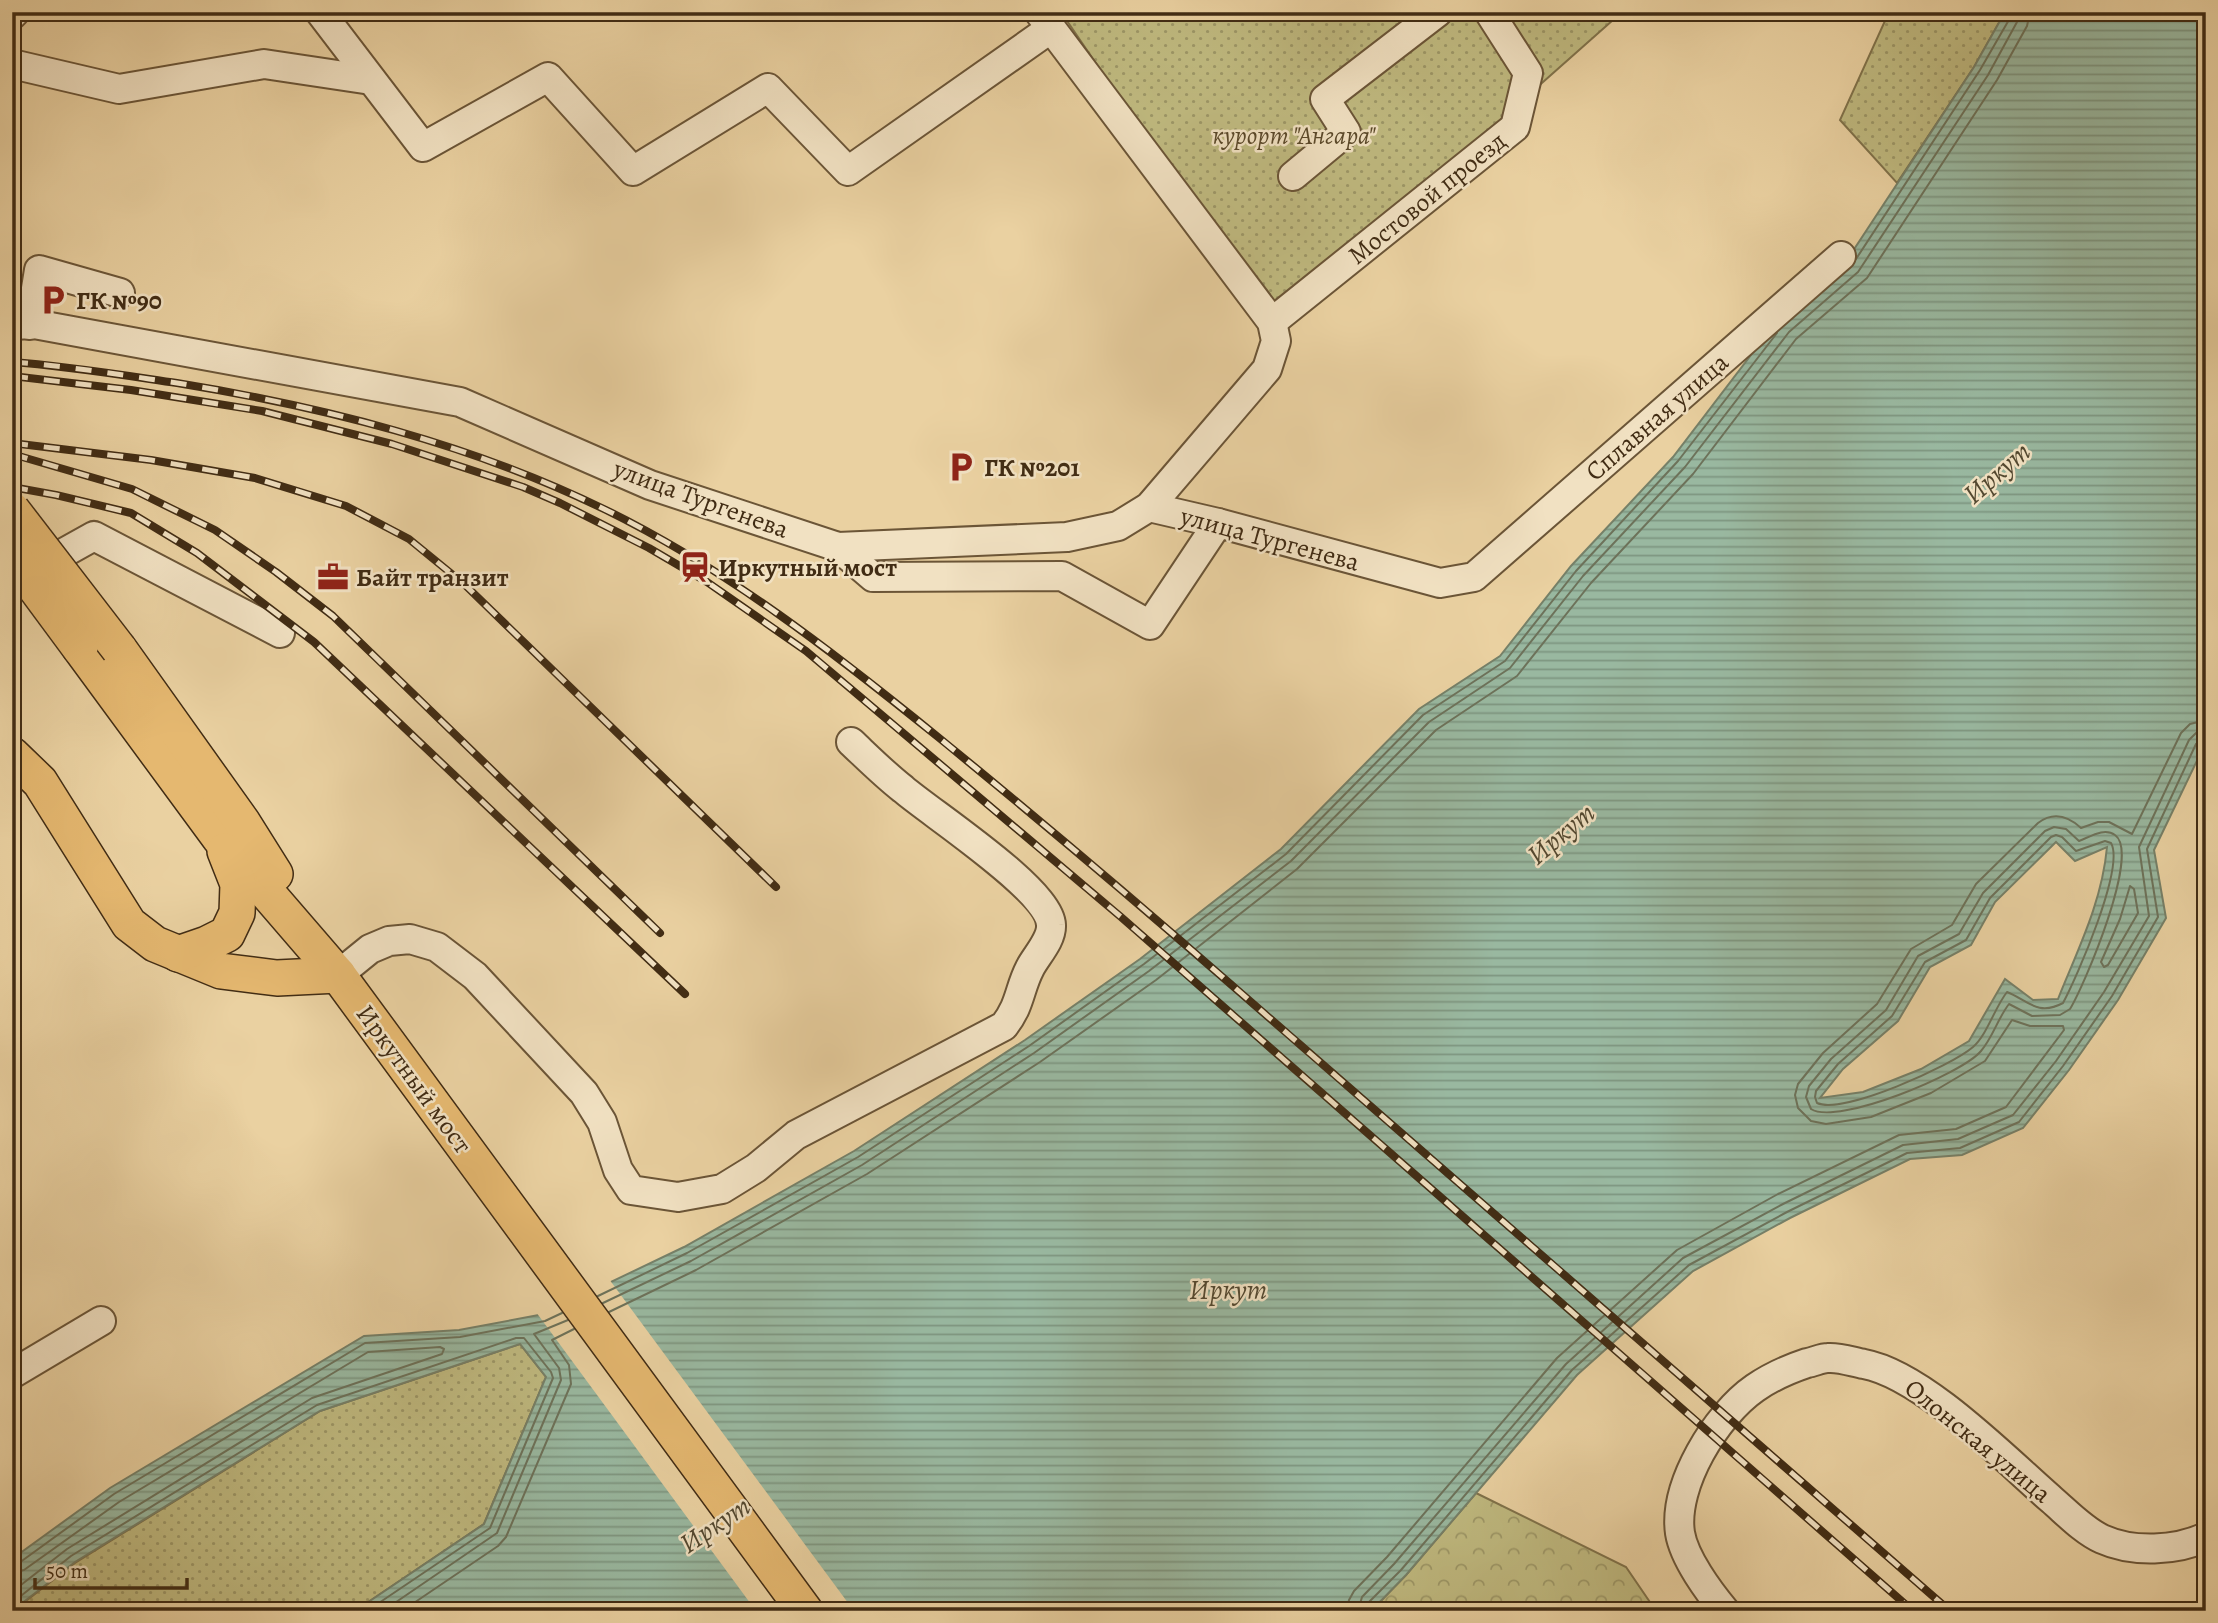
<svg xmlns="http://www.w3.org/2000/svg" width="2218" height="1623" font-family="Alegreya,serif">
  <defs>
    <pattern id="grass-dots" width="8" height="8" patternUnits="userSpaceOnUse" patternTransform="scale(1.75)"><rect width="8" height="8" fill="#bfb97f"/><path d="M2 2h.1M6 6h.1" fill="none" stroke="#9d9767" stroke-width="1.8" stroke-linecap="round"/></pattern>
    <pattern id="forest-crowns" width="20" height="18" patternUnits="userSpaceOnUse" patternTransform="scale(1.75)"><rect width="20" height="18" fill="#bfb97f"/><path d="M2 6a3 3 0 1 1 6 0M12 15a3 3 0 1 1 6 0" fill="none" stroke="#9d9767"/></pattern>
    <pattern id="water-rules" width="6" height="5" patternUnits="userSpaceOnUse" patternTransform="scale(1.75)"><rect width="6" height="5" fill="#99b8a0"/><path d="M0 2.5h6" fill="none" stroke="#7e9681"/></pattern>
  </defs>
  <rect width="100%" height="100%" fill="#ead1a1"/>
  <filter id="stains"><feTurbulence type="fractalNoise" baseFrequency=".00286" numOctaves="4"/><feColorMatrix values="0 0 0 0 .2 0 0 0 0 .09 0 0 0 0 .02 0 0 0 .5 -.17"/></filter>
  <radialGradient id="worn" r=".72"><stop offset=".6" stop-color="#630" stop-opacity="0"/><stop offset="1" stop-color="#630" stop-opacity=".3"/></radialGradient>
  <g fill="url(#grass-dots)" stroke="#80724a" stroke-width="2">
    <path d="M1061 12H1622L1272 322Z"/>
    <path d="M1889 12H2005L1974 67 1897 183 1840 120Z"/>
    <path d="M520 1344 546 1377 484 1524 355 1611H13L75 1563 320 1411Z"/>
  </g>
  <path fill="url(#forest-crowns)" stroke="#80724a" stroke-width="2" d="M1476 1493 1626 1567 1656 1611H1371L1406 1575Z"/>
  <path fill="url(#water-rules)" stroke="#768068" stroke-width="2" fill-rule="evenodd" d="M2005 12H2206V742L2154 850 2166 918 2118 1000 2069 1070 2023 1128 1962 1155 1910 1159 1790 1218 1693 1271 1577 1375 1406 1575 1371 1611H355L484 1524 546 1377 520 1344 320 1411 75 1562 12 1611V1559L110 1488 364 1336 459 1330 544 1314 684 1247 854 1151 1025 1040 1140 959 1281 849 1419 709 1500 656 1571 566 1673 457 1777 321 1845 263 1974 67ZM2056 842 2075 861 2107 847C2102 902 2078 949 2058 999L2033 1000 2005 979 1969 1041 1921 1069 1863 1092 1820 1098 1843 1069 1898 1021 1930 967 1971 945 1995 902Z"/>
  <path fill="#ead1a1" d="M609 1279 854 1611H756L536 1312Z"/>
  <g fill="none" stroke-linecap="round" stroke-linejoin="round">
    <g stroke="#6d725a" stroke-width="2">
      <path d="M1856 259 1980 70 2010 18V12"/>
      <path d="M2054 827 2066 829 2079 841C2090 837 2104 827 2115 835 2141 853 2084 986 2070 1009L2060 1015 2032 1016 2009 1004C1998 1018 1993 1037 1981 1051 1962 1074 1837 1126 1811 1109L1806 1097 1809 1086 1831 1059 1886 1010 1918 956 1959 934 1983 893 2045 831Z"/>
      <path d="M2056 835 2062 837 2076 851 2105 841 2111 843C2125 867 2077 977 2063 1003 2037 1017 2026 999 2007 992 1995 1007 1987 1035 1973 1047 1951 1066 1843 1115 1817 1103L1815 1097 1816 1091 1838 1064 1892 1016 1925 962 1966 940 1990 898 2051 837Z"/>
      <path d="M2130 886 2134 889 2138 913 2108 965 2104 967 2101 962 2120 919Z"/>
      <path d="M598 1296 687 1253 858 1157 1029 1046 1144 964 1286 854 1423 715 1505 661 1576 571 1678 461 1777 333"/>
      <path d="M603 1303 691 1261 862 1165 1034 1053 1149 971 1291 861 1429 722 1510 668 1583 576 1685 467 1789 332 1858 272 1988 75 2017 22 2019 12"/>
      <path d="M609 1312 696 1270 867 1174 1040 1062 1156 980 1297 869 1436 730 1517 676 1591 583 1693 474 1796 339 1867 278 1997 80 2027 26 2030 12"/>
      <path d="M12 1564 19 1563 114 1494 365 1343 460 1337 545 1321 562 1313"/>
      <path d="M12 1573 24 1570 119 1502 368 1352 440 1347 444 1349 442 1354 312 1398 67 1549 12 1592"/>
      <path d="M12 1603 71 1556 317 1405 516 1338H524L551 1372 553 1378 490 1528 367 1611"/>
      <path d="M383 1611 497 1533 561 1380 559 1368 534 1334 568 1320"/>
      <path d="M402 1611 498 1546 506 1537 571 1384 569 1365 552 1340 574 1329"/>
      <path d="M1347 1611 1349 1600 1354 1591 1387 1557 1557 1358 1677 1250 1778 1194 1899 1135 1956 1129 2006 1107 2064 1030 2063 1026H2030L2012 1020 1985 1061 1931 1093 1871 1117 1826 1124 1811 1121 1798 1108 1795 1095 1798 1084 1823 1053 1877 1004 1911 949 1952 925 1976 884 2038 823C2054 811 2068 816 2081 828L2098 822H2109L2132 834 2181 733 2190 724 2206 720"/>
      <path d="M1358 1611 1362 1597 1394 1564 1566 1364 1683 1258 1783 1204 1903 1145 1958 1139 2013 1115 2056 1061 2104 992 2149 916 2139 847 2189 740 2196 733 2206 731"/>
      <path d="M1366 1611 1368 1603 1401 1570 1572 1370 1689 1265 1787 1212 1907 1153 1960 1148 2019 1122 2063 1066 2112 996 2158 917 2147 849 2196 744 2206 740"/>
    </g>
    <defs>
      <g id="minor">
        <path d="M320 12 423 147 548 77 633 171 768 88 848 171 1050 29"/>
        <path d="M12 15 15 12"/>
        <path d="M12 64 119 89 264 64 371 80"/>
        <path d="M1293 176 1346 132 1325 99 1438 12"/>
        <path d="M1272 322 1515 127 1528 73 1489 12"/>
        <path d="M12 325 34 324 460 402 650 485 838 547 1067 537 1118 526 1149 507 1267 369 1276 341 1272 322 1039 12"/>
        <path d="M30 325 39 270 120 293"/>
        <path d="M1149 507 1218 523 1440 583 1474 577 1841 256"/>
        <path d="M838 547 873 577 1062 576 1150 625 1218 523"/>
        <path d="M33 570 94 536 280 633"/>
        <path d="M338 975 370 949 389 941 410 939 437 947 475 976 584 1093 602 1122 618 1170 631 1190 678 1197 722 1189 756 1168 796 1135 1004 1026C1021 1004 1019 989 1030 968 1036 956 1052 940 1051 925 1050 890 932 814 903 789 885 775 868 758 851 742"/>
        <path d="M12 1374 101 1321"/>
        <path d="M1725 1611C1709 1592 1684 1558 1680 1533 1673 1485 1716 1415 1755 1388 1771 1377 1789 1369 1807 1363 1814 1362 1821 1358 1828 1358 1839 1357 1853 1362 1864 1364 1923 1375 2006 1460 2052 1500 2067 1513 2084 1531 2102 1539 2133 1553 2176 1551 2206 1537"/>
      </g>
      <g id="major">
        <path d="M80 648 219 837 338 975 805 1611"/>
        <path d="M119 649 243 823 275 874"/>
        <path d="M12 755 40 782 129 924 155 944 221 971 277 978 338 975"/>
        <path d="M178 954 207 944 227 934 237 913 238 884 225 851"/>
      </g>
    </defs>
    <use href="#minor" stroke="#6b5537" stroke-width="32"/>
    <use href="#major" stroke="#412c14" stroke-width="38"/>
    <use href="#minor" stroke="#f1e1c2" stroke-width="28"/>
    <use href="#major" stroke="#e5b870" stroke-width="35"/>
    <defs>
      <g id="rail">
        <path d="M12 362C67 366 122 375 177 383 324 407 471 444 606 510 728 570 833 652 938 737 1036 817 1132 898 1227 981 1468 1191 1709 1401 1950 1611"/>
        <path d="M12 376 131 390 262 411 392 444 523 487 560 503 649 548 707 582 806 651 1121 917 1913 1611"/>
        <path d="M12 443 151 460 255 478 346 506 409 539 464 584 776 887"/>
        <path d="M12 454 132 489 215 530 276 572 333 616 660 933"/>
        <path d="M12 487 56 495 131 513 197 553 314 642 685 994"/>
      </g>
    </defs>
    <use href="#rail" stroke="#412c14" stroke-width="8"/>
    <use href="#rail" stroke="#f1e1c2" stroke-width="5" stroke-dasharray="16" stroke-linecap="butt"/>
    <defs>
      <g id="major-bridge">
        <path d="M12 510 119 649"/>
        <path d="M12 556 80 648"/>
      </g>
    </defs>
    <use href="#major-bridge" stroke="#412c14" stroke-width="38" stroke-linecap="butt"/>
    <use href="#major-bridge" stroke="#e5b870" stroke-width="35"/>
  </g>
  <defs>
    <symbol id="parking-bare" viewBox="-9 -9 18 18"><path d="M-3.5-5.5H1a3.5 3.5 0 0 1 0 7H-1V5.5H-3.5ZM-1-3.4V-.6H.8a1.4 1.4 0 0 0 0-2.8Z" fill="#8f2418" stroke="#f1e1c2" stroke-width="2.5" paint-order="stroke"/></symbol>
    <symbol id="station-bare" viewBox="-9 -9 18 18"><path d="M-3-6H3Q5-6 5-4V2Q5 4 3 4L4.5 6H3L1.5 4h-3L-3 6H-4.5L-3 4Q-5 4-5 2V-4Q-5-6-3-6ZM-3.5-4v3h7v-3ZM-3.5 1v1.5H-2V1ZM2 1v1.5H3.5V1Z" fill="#8f2418" stroke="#f1e1c2" stroke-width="2.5" paint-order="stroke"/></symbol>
    <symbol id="office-bare" viewBox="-9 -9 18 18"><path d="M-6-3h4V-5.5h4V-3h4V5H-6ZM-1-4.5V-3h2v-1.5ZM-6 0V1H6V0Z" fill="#8f2418" stroke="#f1e1c2" stroke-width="2.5" paint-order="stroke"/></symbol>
  </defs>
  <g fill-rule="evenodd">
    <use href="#parking-bare" x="31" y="278" width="44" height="44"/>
    <use href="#parking-bare" x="939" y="445" width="44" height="44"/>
    <use href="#station-bare" x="673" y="545" width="44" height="44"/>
    <use href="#office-bare" x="311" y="555" width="44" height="44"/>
  </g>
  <g text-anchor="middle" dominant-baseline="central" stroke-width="5" stroke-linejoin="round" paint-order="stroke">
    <g font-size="26" font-style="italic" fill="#5a4829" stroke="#f1e1c2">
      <text x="1294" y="135">курорт "Ангара"</text>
    </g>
    <g font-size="26" fill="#412c14" stroke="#f1e1c2">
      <text transform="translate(1427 198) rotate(-39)">Мостовой проезд</text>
      <text transform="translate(1657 417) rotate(-41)">Сплавная улица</text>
      <text transform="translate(701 499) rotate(20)">улица Тургенева</text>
      <text transform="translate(1270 539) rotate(15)">улица Тургенева</text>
      <text transform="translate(414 1079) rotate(54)">Иркутный мост</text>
      <text transform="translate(1978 1441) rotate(39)">Олонская улица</text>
    </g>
    <g font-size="26" font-weight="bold" fill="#412c14" stroke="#f1e1c2" text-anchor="start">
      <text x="76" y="300">ГК №90</text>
      <text x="984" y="467">ГК №201</text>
      <text x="718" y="567">Иркутный мост</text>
      <text x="356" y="577">Байт транзит</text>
    </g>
    <g font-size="28" font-style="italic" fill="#534830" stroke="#f1e1c2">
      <text transform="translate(1997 473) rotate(-41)">Иркут</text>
      <text transform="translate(1561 834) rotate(-40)">Иркут</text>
      <text x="1228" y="1290">Иркут</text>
      <text transform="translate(715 1525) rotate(-34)">Иркут</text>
    </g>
  </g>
  <rect width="2218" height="1623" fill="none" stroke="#ead1a1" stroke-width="42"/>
  <rect x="14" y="14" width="2190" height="1595" fill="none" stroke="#412c14" stroke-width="3.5"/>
  <rect x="21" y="21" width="2176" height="1581" fill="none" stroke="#412c14" stroke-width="2"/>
  <path d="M35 1578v10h152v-10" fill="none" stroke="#412c14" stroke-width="3.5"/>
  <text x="46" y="1578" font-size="21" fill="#412c14" stroke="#f1e1c2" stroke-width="5" paint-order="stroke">50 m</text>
  <rect width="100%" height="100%" filter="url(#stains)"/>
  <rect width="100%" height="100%" fill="url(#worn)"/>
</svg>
